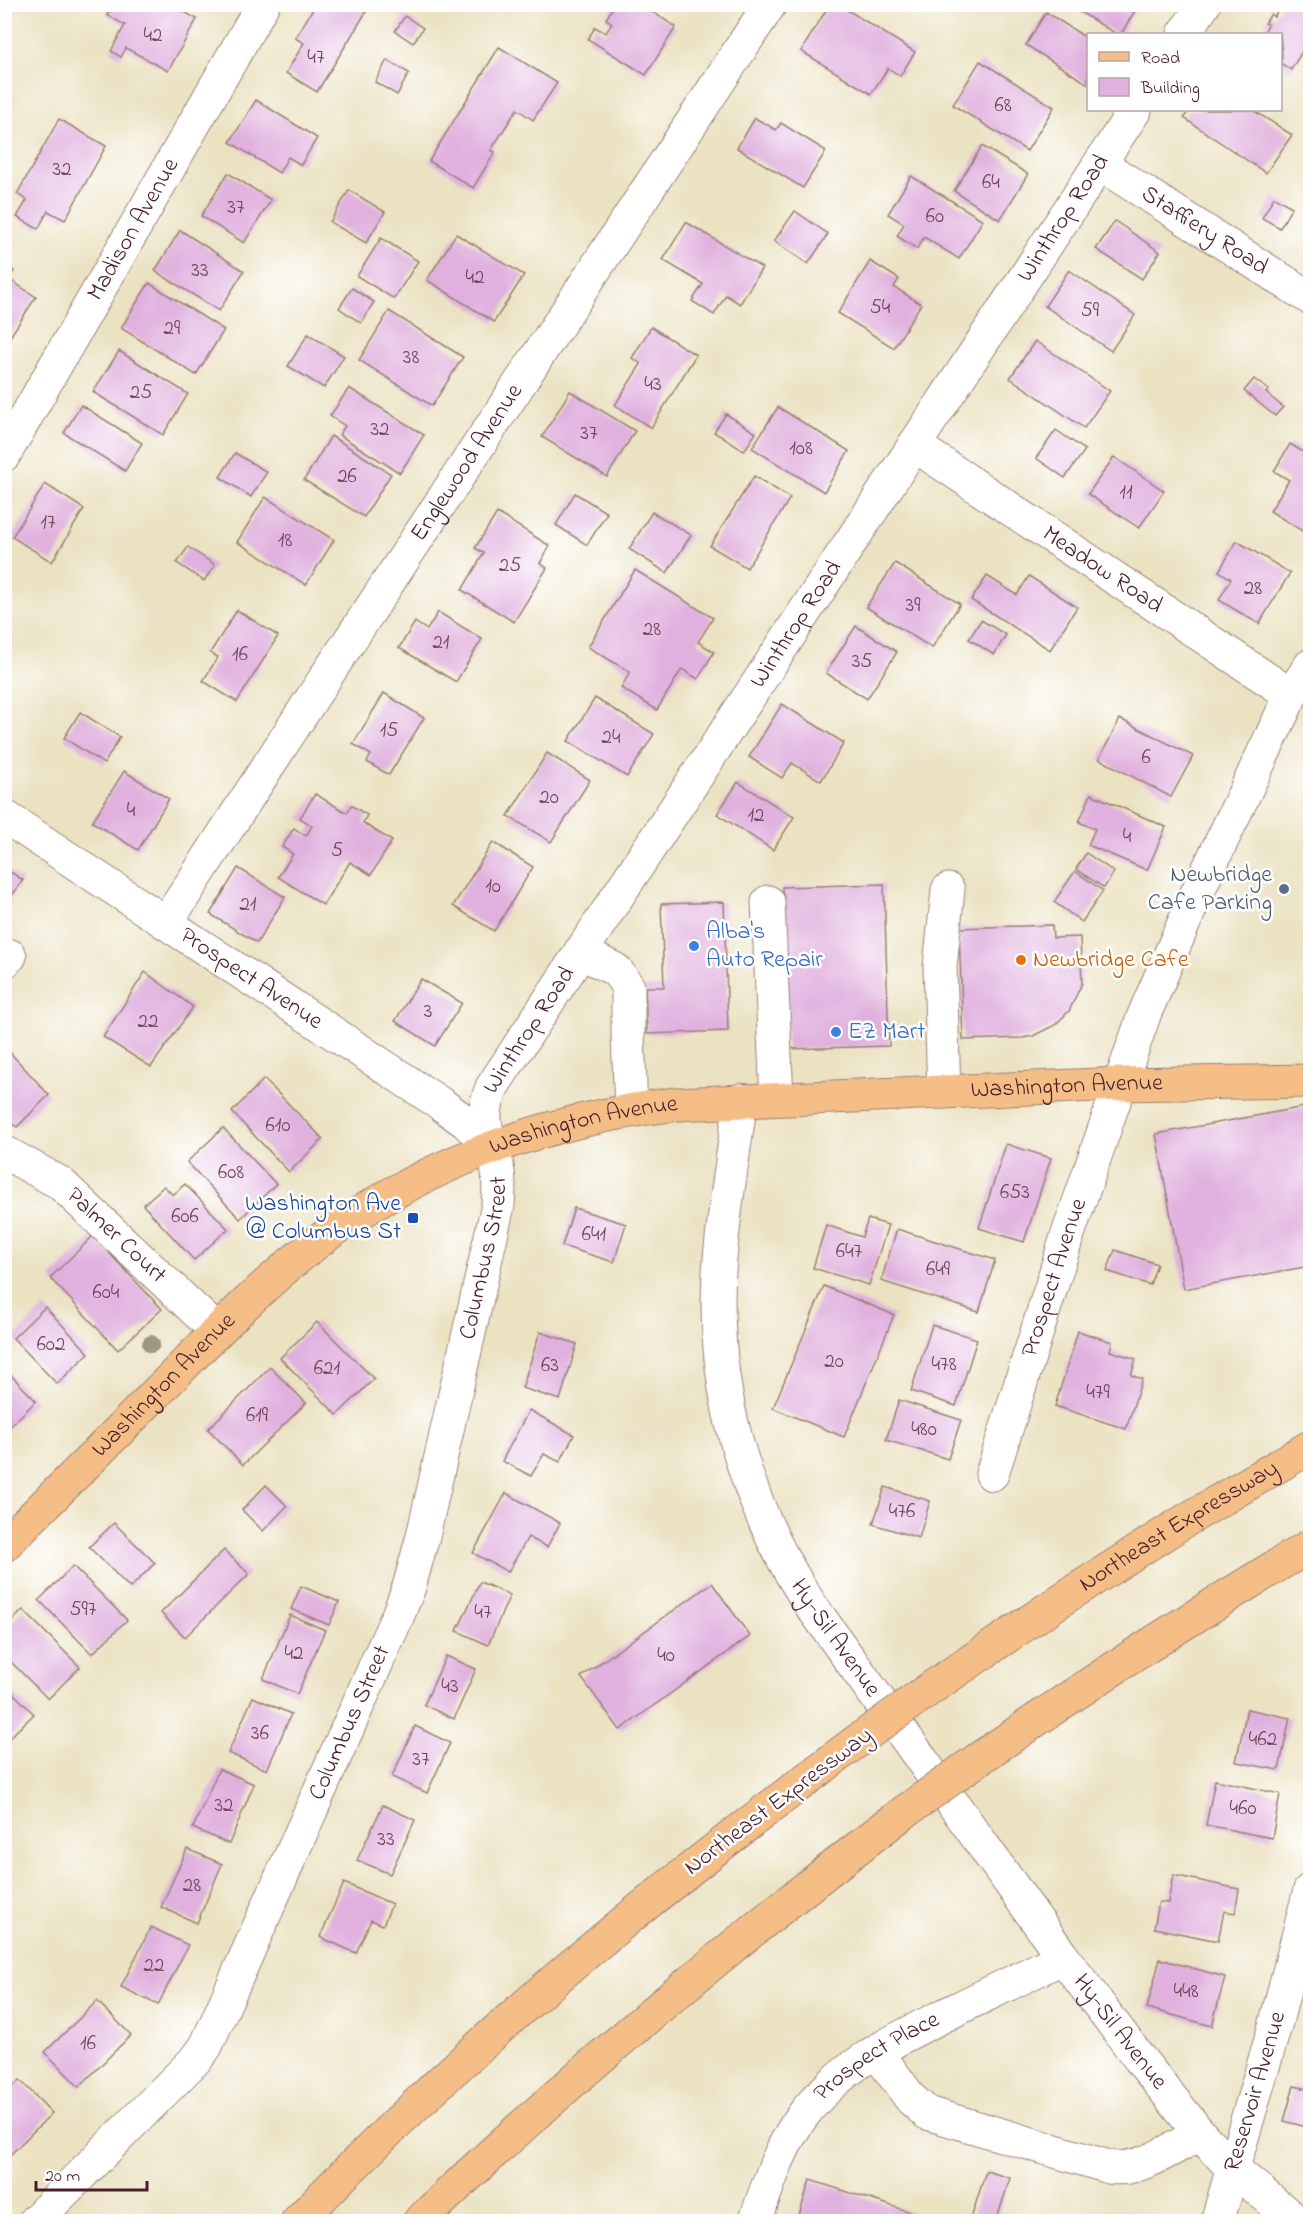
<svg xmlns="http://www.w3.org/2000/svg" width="1315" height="2226" font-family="'Indie Flower',sans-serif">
  <rect width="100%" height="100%" fill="#fff"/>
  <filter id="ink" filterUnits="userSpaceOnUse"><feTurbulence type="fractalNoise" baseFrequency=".0167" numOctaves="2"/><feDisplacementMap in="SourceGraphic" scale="12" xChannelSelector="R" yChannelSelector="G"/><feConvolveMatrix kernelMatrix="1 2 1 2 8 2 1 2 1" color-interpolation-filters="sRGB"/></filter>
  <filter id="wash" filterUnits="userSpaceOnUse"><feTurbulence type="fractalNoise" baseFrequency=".008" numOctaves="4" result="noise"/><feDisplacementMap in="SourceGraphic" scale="24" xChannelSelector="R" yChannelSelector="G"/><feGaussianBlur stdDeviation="1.35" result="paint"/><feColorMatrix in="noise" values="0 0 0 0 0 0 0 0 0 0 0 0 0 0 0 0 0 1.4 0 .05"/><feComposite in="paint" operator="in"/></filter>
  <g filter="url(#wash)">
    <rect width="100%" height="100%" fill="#ebe2c2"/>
    <g id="blocks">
      <g fill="#e0b1de">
        <path d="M113 4H170L197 19 168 71 126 48 121 57 111 51 125 25 107 15Z"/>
        <path d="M316 4H371L317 92 286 73 304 43 295 38Z"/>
        <path d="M615 4 623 9 626 4H640L676 27 646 75 588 39 595 27 606 33 612 23 606 19Z"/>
        <path d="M830 4H838L915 52 900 76 888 68 871 94 801 51Z"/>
        <path d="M1067 4H1139L1121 34H1116Z"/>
        <path d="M1282 4H1295L1310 14V38L1291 70 1280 63 1282 57 1280 34H1263L1268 25 1265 23 1271 14 1274 17Z"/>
        <path d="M1046 12 1088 39V84L1026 45Z"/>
        <path d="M405 16 423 28 413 43 395 31Z"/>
        <path d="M499 47 557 83 533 120 517 109 491 150 495 152 473 188 429 161Z"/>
        <path d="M387 60 409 73 397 95 375 82Z"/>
        <path d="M980 61 1054 107 1027 151 953 105Z"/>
        <path d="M256 100 317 138 301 165 288 157 279 173 230 142Z"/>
        <path d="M1189 110H1253L1292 135 1266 173 1184 118Z"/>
        <path d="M755 118 776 130 781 123 826 151 803 188 737 148Z"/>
        <path d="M59 119 106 146 65 220 48 211 38 229 17 217 27 200 17 194Z"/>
        <path d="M982 146 1028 174 1000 220 954 191Z"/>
        <path d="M228 173 271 200 244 243 201 216Z"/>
        <path d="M911 176 983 220 959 259 924 237 917 249 897 236 904 224 888 214Z"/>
        <path d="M349 190 385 212 366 243 330 222Z"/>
        <path d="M1274 197 1292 207 1280 228 1262 218Z"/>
        <path d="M795 211 828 234 808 264 774 241Z"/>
        <path d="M1115 221 1160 252 1142 279 1096 249Z"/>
        <path d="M686 222 762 268 740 304 726 295 714 315 692 301 703 284 663 260Z"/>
        <path d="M180 230 244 271 219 311 155 271Z"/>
        <path d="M456 234 524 275 494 322 427 280Z"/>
        <path d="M381 238 418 261 394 299 357 276Z"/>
        <path d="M870 261 899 279 894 287 921 304 894 348 838 313Z"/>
        <path d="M4 266 14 271 9 279 36 297 4 346Z"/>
        <path d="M1069 270 1135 315 1111 351 1045 306Z"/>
        <path d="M149 283 224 330 196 375 121 328Z"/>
        <path d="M352 288 374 302 361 323 339 308Z"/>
        <path d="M389 311 463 357 432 406 359 360Z"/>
        <path d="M651 327 696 355 651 428 615 405 641 364 632 358Z"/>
        <path d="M308 334 344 356 324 388 288 366Z"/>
        <path d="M1035 341 1110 391 1084 428 1010 378Z"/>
        <path d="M119 351 188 394 163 435 93 392Z"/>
        <path d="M1254 379 1269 390 1266 393 1283 407 1275 416 1244 391Z"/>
        <path d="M349 388 424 435 400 473 339 435 345 426 330 416Z"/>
        <path d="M570 391 635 431 607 477 542 437Z"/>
        <path d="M81 405 142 443 125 471 64 433Z"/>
        <path d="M778 407 849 451 824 492 752 448Z"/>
        <path d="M726 414 756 433 744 451 714 432Z"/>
        <path d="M1056 430 1085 450 1065 478 1036 458Z"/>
        <path d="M331 436 391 474 364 517 304 480Z"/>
        <path d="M1290 444 1310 456V536L1270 511 1289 480 1274 471Z"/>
        <path d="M235 453 267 472 251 497 220 477Z"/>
        <path d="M1114 457 1164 491 1139 528 1088 494Z"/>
        <path d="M754 476 790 498 747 568 710 546Z"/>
        <path d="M45 484 84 509 52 562 12 537Z"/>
        <path d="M575 493 607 513 587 545 556 525Z"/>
        <path d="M265 497 334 540 306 585 237 542Z"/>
        <path d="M652 512 691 535 667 573 629 549Z"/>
        <path d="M497 513 550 546 540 563 547 568 514 622 462 590 484 553 475 548Z"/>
        <path d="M1237 541 1290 573 1259 624 1219 600 1231 579 1219 571Z"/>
        <path d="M188 547 215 565 204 581 177 563Z"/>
        <path d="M895 563 960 604 932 648 866 607Z"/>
        <path d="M635 570 713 618 698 642 714 652 698 679 682 669 657 710 621 688 630 672 588 647Z"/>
        <path d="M987 576 1017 595 1029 576 1077 607 1050 650 971 600Z"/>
        <path d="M237 610 278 636 237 702 203 681 218 657 210 653Z"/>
        <path d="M438 612 482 639 456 682 399 648 415 622 427 630Z"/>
        <path d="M981 620 1006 635 994 655 969 639Z"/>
        <path d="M856 626 897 652 867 699 826 673Z"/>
        <path d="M384 693 424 718 389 775 367 762 371 755 353 744Z"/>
        <path d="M595 698 654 734 627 777 568 741Z"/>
        <path d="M782 704 844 743 821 781 792 763 782 778 749 757Z"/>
        <path d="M80 712 120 737 104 764 64 738Z"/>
        <path d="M1120 719 1193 756 1171 797 1099 759Z"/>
        <path d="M547 753 590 780 551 842 508 816Z"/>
        <path d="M124 771 169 799 138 850 92 822Z"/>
        <path d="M738 782 794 817 773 850 717 814Z"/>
        <path d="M315 794 347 813 351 805 367 815 363 823 392 841 371 875 350 862 323 905 278 877 293 854 282 847 294 828 306 836 312 826 300 818Z"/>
        <path d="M1091 794 1166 827 1147 870 1088 845 1095 829 1079 822Z"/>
        <path d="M493 842 533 867 494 931 453 906Z"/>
        <path d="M1086 853 1114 872 1104 888 1076 869Z"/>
        <path d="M4 868 23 880 4 907Z"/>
        <path d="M238 868 285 897 257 943 210 914Z"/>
        <path d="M1075 871 1103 891 1082 922 1054 902Z"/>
        <path d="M884 884 889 1046 787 1049 782 887Z"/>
        <path d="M724 902 728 1031 647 1034 645 987H664L661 904Z"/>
        <path d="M1052 925 1053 938 1080 937 1082 983 1069 1011 1055 1025 1033 1036 1023 1038 963 1040 959 928Z"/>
        <path d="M145 972 193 1007 151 1067 103 1037Z"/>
        <path d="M421 979 462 1003 435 1046 395 1021Z"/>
        <path d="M4 1046 49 1095 17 1127 4 1118Z"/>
        <path d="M264 1079 323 1139 289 1172 232 1112Z"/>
        <path d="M1310 1106V1266L1184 1289 1156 1134Z"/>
        <path d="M223 1128 276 1184 240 1219 187 1162Z"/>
        <path d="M1006 1144 1051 1158 1024 1242 979 1228Z"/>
        <path d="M185 1184 228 1229 194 1260 143 1205 164 1186 173 1195Z"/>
        <path d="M574 1208 626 1224 614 1262 562 1246Z"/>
        <path d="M868 1219 888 1225 869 1285 813 1268 826 1225 862 1237Z"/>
        <path d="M897 1229 995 1260 979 1312 881 1281Z"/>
        <path d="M93 1236 162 1309 118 1350 50 1278Z"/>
        <path d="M1115 1250 1157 1264 1150 1285 1107 1271Z"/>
        <path d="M824 1286 894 1315 844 1437 773 1408Z"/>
        <path d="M45 1307 89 1353 57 1384 13 1338Z"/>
        <path d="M317 1322 374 1379 337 1415 280 1358Z"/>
        <path d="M932 1325 977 1339 956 1406 911 1391Z"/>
        <path d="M1078 1331 1112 1342 1110 1351 1136 1359 1131 1375 1142 1379 1126 1429 1055 1406Z"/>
        <path d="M540 1332 577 1344 560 1400 522 1388Z"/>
        <path d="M270 1367 306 1403 243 1465 208 1429Z"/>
        <path d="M4 1368 36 1401 4 1432Z"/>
        <path d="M899 1400 961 1420 948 1459 886 1440Z"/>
        <path d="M529 1410 574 1435 560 1462 544 1454 531 1476 502 1461Z"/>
        <path d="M266 1485 287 1506 263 1531 242 1510Z"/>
        <path d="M885 1487 930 1501 919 1538 873 1524Z"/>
        <path d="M506 1493 560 1523 547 1547 528 1537 508 1572 473 1553Z"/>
        <path d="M114 1523 155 1563 130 1588 89 1547Z"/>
        <path d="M224 1550 249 1574 185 1637 161 1613Z"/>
        <path d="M73 1566 127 1620 92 1654 39 1600Z"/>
        <path d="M480 1582 510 1595 488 1645 457 1631Z"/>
        <path d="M712 1583 750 1636 620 1730 581 1677Z"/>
        <path d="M301 1586 339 1602 329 1625 291 1609Z"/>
        <path d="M23 1610 80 1667 48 1699 4 1655V1629Z"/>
        <path d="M290 1615 325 1630 297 1694 263 1679Z"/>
        <path d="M446 1656 476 1669 454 1719 424 1705Z"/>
        <path d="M4 1684 34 1714 4 1743Z"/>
        <path d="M253 1697 291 1714 267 1770 228 1753Z"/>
        <path d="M1247 1709 1290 1718 1279 1770 1236 1762Z"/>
        <path d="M415 1726 450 1743 427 1793 392 1777Z"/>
        <path d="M219 1769 254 1784 229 1844 193 1828Z"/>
        <path d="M1215 1780 1280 1794 1272 1838 1206 1825Z"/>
        <path d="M383 1805 415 1820 390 1874 357 1860Z"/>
        <path d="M187 1849 222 1864 197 1923 161 1907Z"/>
        <path d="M1173 1875 1239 1889 1235 1913 1224 1911 1218 1941 1154 1928 1159 1902 1168 1903Z"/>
        <path d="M344 1883 392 1904 383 1925 371 1920 356 1953 320 1937Z"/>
        <path d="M151 1927 188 1945 158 2005 121 1987Z"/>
        <path d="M1160 1959 1225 1977 1212 2026 1147 2008Z"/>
        <path d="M97 2001 131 2035 79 2087 45 2052Z"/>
        <path d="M20 2080 52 2113 6 2159 4 2095Z"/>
        <path d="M1310 2081V2128L1284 2121 1294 2086 1308 2089Z"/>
        <path d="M986 2171 1010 2178 996 2222H970Z"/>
        <path d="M810 2180 917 2214 915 2222H797Z"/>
      </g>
    </g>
  </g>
  <g filter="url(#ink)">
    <use href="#blocks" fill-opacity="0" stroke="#9a8076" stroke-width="1.5"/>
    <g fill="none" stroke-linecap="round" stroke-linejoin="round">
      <defs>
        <g id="minor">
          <path d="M1184 34 1204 4"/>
          <path id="s1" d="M1100 164 1310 298"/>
          <path id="s2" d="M914 445 1291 695"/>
          <path id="s3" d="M4 455 263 4"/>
          <path id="s4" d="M4 816 441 1104 467 1123 492 1147"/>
          <path d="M768 902 777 1099"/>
          <path id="s5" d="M166 923 329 672 770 4"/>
          <path d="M580 952 616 970 628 987V1035L631 1110"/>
          <path d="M4 962 10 956"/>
          <path d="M944 1092 940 967 948 890"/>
          <path id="s6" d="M741 1100C733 1157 723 1214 719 1272 712 1390 745 1505 810 1604L1063 1957 1139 2058 1200 2134 1232 2168 1297 2222"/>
          <path id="s7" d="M4 1152 60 1183 217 1331"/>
          <path id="s8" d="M992 1474 1067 1237 1144 1015 1197 893 1291 695 1310 666"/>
          <path d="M876 2051 911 2099 927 2113 1109 2167C1138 2173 1174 2147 1200 2134"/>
          <path id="s9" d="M34 2222 198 2057 206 2046 398 1615 409 1587 423 1536 498 1205C499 1192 500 1179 497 1166 491 1130 476 1128 492 1087L1135 110"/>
          <path id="s10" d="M755 2222C768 2185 780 2145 804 2114 843 2063 900 2037 957 2009 992 1992 1028 1975 1063 1957"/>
          <path id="s11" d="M1217 2222 1275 2026 1310 1890"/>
        </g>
        <g id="major">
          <path id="s12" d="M4 1545C62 1488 120 1430 177 1372 230 1318 284 1263 347 1221 447 1155 558 1118 677 1104L1119 1084 1310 1081"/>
        </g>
        <g id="highway">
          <path id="s13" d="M931 1688 1067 1596 1183 1522 1310 1447"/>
          <path d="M980 1758C1088 1684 1198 1612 1310 1546"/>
          <path d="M297 2222C400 2116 510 2015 624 1922 699 1861 776 1802 853 1744"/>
          <path d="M419 2222C572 2075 735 1941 903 1813"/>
        </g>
      </defs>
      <use href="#minor" stroke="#9a8076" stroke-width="35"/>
      <use href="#major" stroke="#9a8076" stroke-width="35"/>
      <use href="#highway" stroke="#9a8076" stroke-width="35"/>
      <use href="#minor" stroke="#fff" stroke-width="33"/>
      <use href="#major" stroke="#f6be87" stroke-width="33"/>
      <use href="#highway" stroke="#f6be87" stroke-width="33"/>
      <defs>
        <g id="highway-bridge">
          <path d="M853 1744 931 1688"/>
          <path d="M903 1813 980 1758"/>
        </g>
      </defs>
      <use href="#highway-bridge" stroke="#9a8076" stroke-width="35" stroke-linecap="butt"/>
      <use href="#highway-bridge" stroke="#f6be87" stroke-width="33"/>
    </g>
    <circle fill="#9c9683" cx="151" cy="1344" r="9"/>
  </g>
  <circle fill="#5c6f8a" stroke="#fff" stroke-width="2" cx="1284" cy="889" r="6"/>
  <g fill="#3f7fe0" stroke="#fff" stroke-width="2">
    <circle cx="694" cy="946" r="6"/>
    <circle cx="836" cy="1032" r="6"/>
  </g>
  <circle fill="#e8710a" stroke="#fff" stroke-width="2" cx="1021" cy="960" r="6"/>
  <rect fill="#1a4fb4" stroke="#fff" stroke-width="2" x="407" y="1212" width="12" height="12" rx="3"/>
  <g text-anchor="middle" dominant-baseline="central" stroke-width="5" stroke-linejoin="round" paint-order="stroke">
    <g font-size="21" fill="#704458">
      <text x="153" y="36">42</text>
      <text x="316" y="58">47</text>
      <text x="1003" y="106">68</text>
      <text x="62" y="170">32</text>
      <text x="991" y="183">64</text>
      <text x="236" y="208">37</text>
      <text x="935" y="217">60</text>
      <text x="200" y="271">33</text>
      <text x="475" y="278">42</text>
      <text x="880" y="308">54</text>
      <text x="1090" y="311">59</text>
      <text x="172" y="329">29</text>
      <text x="411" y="358">38</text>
      <text x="653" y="385">43</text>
      <text x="141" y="393">25</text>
      <text x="380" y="430">32</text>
      <text x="589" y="434">37</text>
      <text x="801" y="449">108</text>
      <text x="347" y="477">26</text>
      <text x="1126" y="493">11</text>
      <text x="48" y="523">17</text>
      <text x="285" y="541">18</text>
      <text x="510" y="566">25</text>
      <text x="1253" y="589">28</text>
      <text x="913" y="606">39</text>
      <text x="652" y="630">28</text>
      <text x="441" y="643">21</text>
      <text x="240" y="655">16</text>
      <text x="862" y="662">35</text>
      <text x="389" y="731">15</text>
      <text x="611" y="738">24</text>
      <text x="1146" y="758">6</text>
      <text x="549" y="798">20</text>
      <text x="131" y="811">4</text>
      <text x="756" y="816">12</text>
      <text x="1127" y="837">4</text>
      <text x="337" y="851">5</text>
      <text x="493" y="887">10</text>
      <text x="248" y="905">21</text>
      <text x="428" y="1012">3</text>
      <text x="148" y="1022">22</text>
      <text x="278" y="1126">610</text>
      <text x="231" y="1173">608</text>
      <text x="1015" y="1193">653</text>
      <text x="185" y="1217">606</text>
      <text x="594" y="1235">641</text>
      <text x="849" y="1252">647</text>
      <text x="938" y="1270">649</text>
      <text x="106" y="1293">604</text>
      <text x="51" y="1345">602</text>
      <text x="834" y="1362">20</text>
      <text x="944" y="1365">478</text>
      <text x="550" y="1366">63</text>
      <text x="327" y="1369">621</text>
      <text x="1098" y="1393">479</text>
      <text x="257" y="1416">619</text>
      <text x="924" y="1430">480</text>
      <text x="902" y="1512">476</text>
      <text x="83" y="1610">597</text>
      <text x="483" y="1613">47</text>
      <text x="294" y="1654">42</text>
      <text x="666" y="1656">40</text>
      <text x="450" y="1687">43</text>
      <text x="260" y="1734">36</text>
      <text x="1263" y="1740">462</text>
      <text x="421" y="1760">37</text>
      <text x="224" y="1806">32</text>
      <text x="1243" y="1809">460</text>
      <text x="386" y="1840">33</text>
      <text x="192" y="1886">28</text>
      <text x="154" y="1966">22</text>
      <text x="1186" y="1992">448</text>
      <text x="88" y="2044">16</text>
    </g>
    <g font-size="24" fill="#4a1f2b" stroke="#fff">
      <text stroke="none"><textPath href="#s9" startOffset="2301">Winthrop Road</textPath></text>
      <text stroke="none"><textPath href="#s3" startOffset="260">Madison Avenue</textPath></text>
      <text stroke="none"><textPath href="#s1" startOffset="124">Staffiery Road</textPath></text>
      <text stroke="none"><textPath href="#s5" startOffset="550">Englewood Avenue</textPath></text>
      <text stroke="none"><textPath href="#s2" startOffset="226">Meadow Road</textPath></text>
      <text stroke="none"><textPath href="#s9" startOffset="1815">Winthrop Road</textPath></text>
      <text stroke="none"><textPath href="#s4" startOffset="296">Prospect Avenue</textPath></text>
      <text stroke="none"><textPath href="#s9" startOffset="1329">Winthrop Road</textPath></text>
      <text stroke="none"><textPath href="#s12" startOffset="1216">Washington Avenue</textPath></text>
      <text stroke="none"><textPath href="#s12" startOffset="730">Washington Avenue</textPath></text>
      <text stroke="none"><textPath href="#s7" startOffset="141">Palmer Court</textPath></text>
      <text stroke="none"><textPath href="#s9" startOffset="1086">Columbus Street</textPath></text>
      <text stroke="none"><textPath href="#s8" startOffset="206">Prospect Avenue</textPath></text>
      <text stroke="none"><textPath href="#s12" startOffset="226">Washington Avenue</textPath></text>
      <text stroke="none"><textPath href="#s13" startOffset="296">Northeast Expressway</textPath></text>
      <text stroke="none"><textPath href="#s6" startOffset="566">Hy-Sil Avenue</textPath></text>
      <text stroke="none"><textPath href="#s9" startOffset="600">Columbus Street</textPath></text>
      <text transform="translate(779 1802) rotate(-37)">Northeast Expressway</text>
      <text stroke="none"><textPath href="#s6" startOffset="1052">Hy-Sil Avenue</textPath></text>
      <text stroke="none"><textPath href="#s10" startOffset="213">Prospect Place</textPath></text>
      <text stroke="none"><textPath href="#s11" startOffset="136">Reservoir Avenue</textPath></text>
    </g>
    <g font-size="24" fill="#4e5e75" stroke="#fff" text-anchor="end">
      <text x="1272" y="875">Newbridge<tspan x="1272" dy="28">Cafe Parking</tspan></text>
    </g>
    <g font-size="24" fill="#366cbe" stroke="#fff" text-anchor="start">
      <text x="706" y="932">Alba's<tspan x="706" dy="28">Auto Repair</tspan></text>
      <text x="848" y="1032">EZ Mart</text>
    </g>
    <g font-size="24" fill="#c56008" stroke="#fff" text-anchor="start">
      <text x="1033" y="960">Newbridge Cafe</text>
    </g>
    <g font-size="24" fill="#164399" stroke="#fff" text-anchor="end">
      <text x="401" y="1204">Washington Ave<tspan x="401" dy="28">@ Columbus St</tspan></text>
    </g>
  </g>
  <rect width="1315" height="2226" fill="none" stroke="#fff" stroke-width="24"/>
  <rect x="1087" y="33" width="195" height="78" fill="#ffffff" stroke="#b7a5aa" stroke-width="1.5"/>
  <rect x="1099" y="52" width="30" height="9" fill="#f6be87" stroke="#b7a5aa" stroke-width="1.5"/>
  <text x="1141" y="63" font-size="18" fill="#4a1f2b">Road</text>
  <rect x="1099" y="78" width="30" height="18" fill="#e0b1de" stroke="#b7a5aa" stroke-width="1.5"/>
  <text x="1141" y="93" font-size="18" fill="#4a1f2b">Building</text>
  <path d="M36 2181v9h111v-9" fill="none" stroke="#4a1f2b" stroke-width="3"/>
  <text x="45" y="2181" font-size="18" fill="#4a1f2b" stroke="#ffffff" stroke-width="4.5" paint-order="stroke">20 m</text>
</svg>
